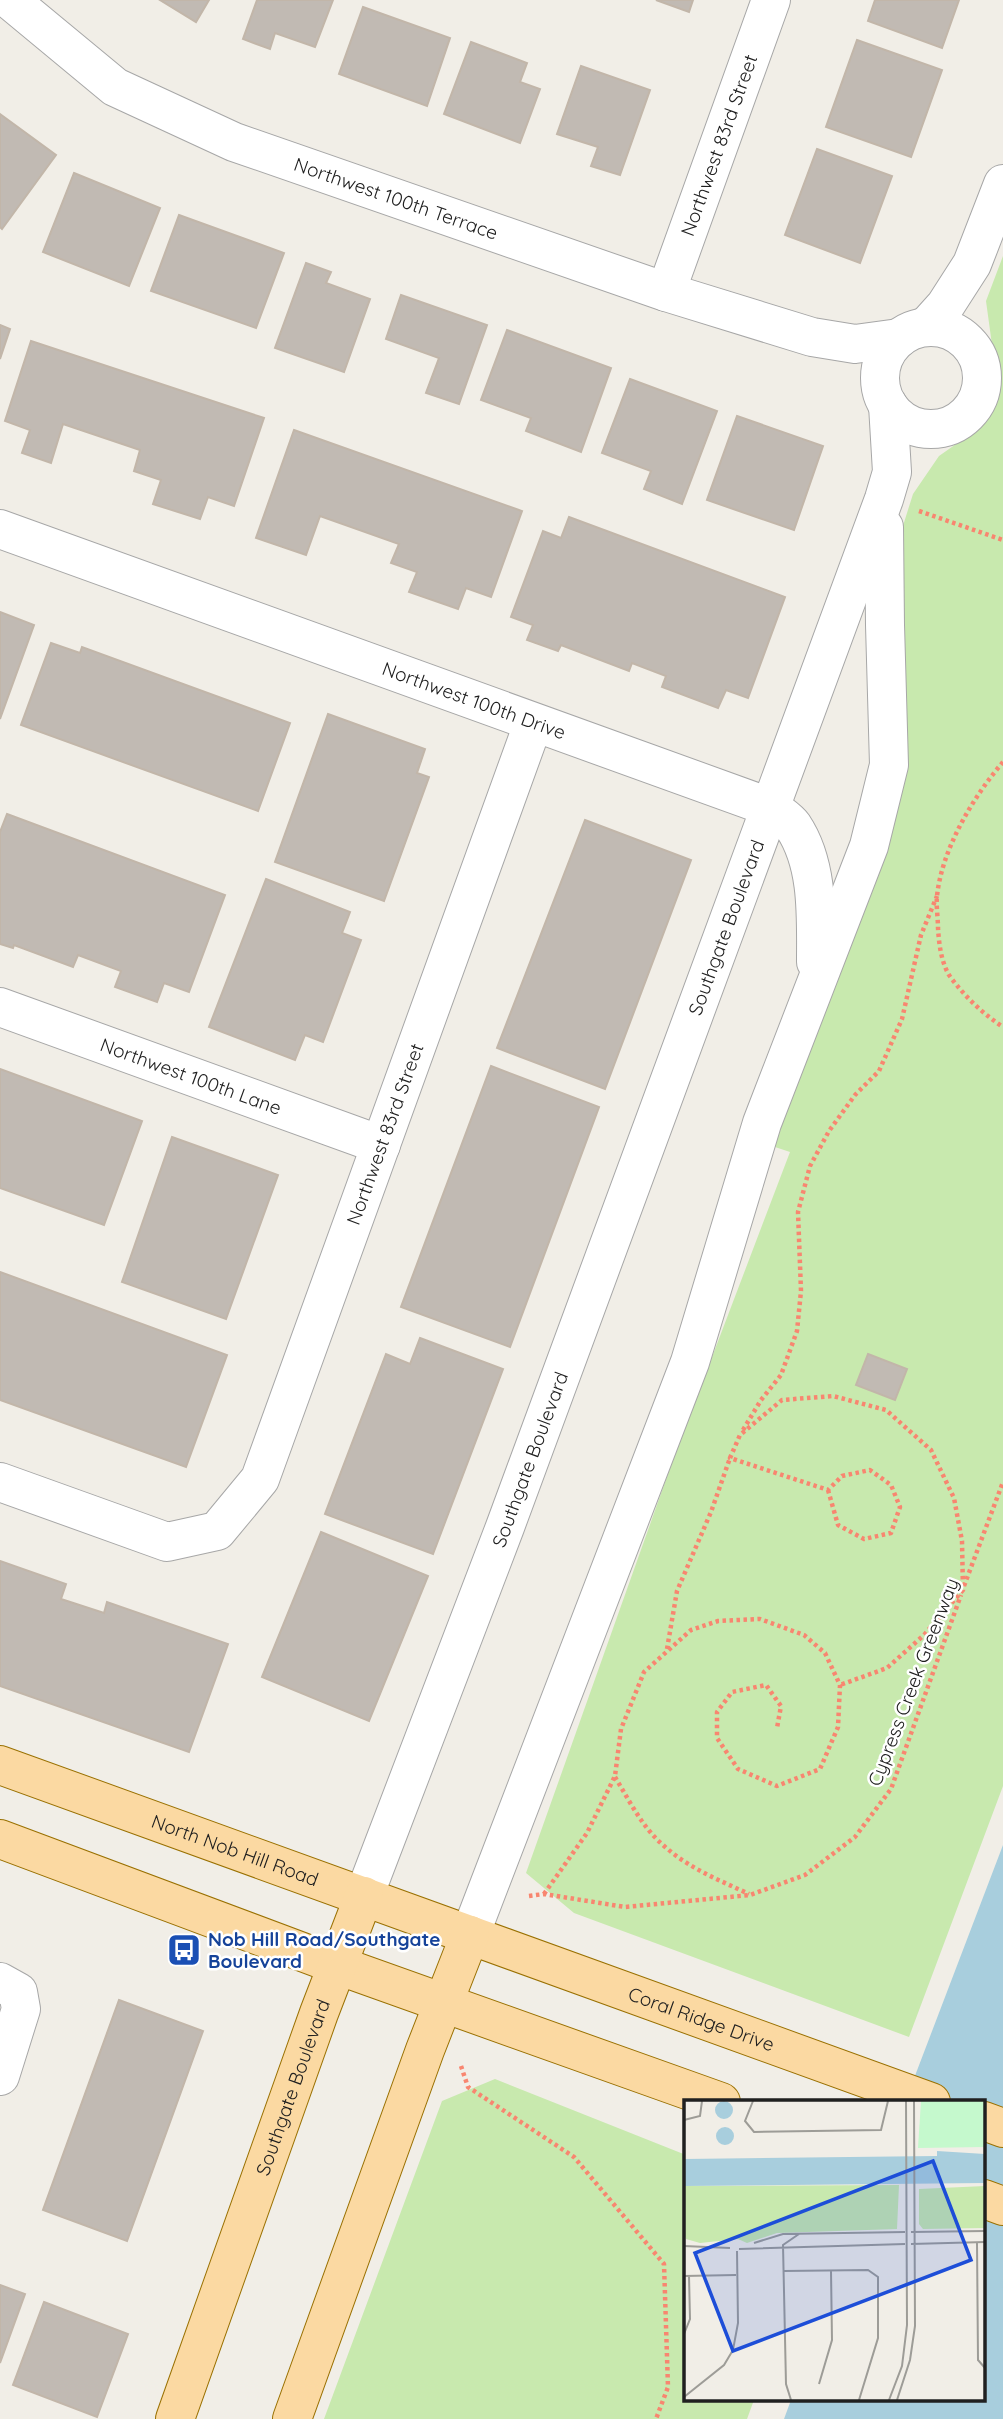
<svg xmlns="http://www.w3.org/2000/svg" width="1003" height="2419" font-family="Quicksand,sans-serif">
  <rect width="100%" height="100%" fill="#f1eee7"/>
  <g fill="#c8e9ae">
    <path d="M1003 256V1786L909 2037 574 1913 526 1873 674 1457 790 1152 769 1145 863 887 895 551 913 494 939 456 979 428 996 374 986 301Z"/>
    <path d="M495 2079 686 2155V2400H754L747 2419H324L442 2101Z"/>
  </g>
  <path fill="#a8cedd" d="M1003 1845V2419H784L791 2400H984V2102H905Z"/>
  <g fill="#c1bab3" stroke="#c2b6a9" stroke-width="2">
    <path d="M160 0H209L196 22Z"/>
    <path d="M257 0H333L315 47 275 33 270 49 243 39Z"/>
    <path d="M656 0H693L689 12Z"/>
    <path d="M875 0H959L942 48 868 21Z"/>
    <path d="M363 7 450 38 427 106 339 74Z"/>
    <path d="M857 40 942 70 911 157 826 127Z"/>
    <path d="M471 42 527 63 520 82 540 89 520 143 444 114Z"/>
    <path d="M581 66 650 90 620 175 591 166 598 147 557 134Z"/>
    <path d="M0 114 56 155 2 229 0 227Z"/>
    <path d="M817 149 892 176 860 263 785 235Z"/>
    <path d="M74 173 160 208 129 286 43 252Z"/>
    <path d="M179 215 284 253 256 328 151 291Z"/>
    <path d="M306 263 331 272 326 283 370 299 344 372 275 348Z"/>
    <path d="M401 295 487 325 459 404 426 393 439 358 386 339Z"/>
    <path d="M0 325 10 329 0 359Z"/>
    <path d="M507 330 611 368 581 452 526 431 531 418 481 400Z"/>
    <path d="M31 341 264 418 234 506 208 497 200 519 153 504 161 480 134 471 140 450 63 424 51 463 22 453 30 430 5 421Z"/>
    <path d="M630 379 717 411 682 504 644 489 651 471 602 453Z"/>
    <path d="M737 416 823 446 794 530 707 500Z"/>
    <path d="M294 430 522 511 491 597 466 588 458 609 409 592 417 572 391 563 399 544 320 516 306 555 256 538Z"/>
    <path d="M569 517 785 597 748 698 726 690 718 708 662 687 666 676 632 663 629 671 561 645 558 651 527 640 533 625 511 617 543 531 561 538Z"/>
    <path d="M0 612 34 625 0 719Z"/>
    <path d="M51 643 80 653 82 647 290 723 258 811 21 725Z"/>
    <path d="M328 714 425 749 417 773 429 777 384 901 275 862Z"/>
    <path d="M7 814 225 895 189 992 164 983 157 1002 115 987 121 971 78 955 73 967 14 945 13 948 0 944V832Z"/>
    <path d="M585 820 691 860 605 1089 497 1048Z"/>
    <path d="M266 879 350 912 342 933 361 940 323 1042 305 1035 295 1060 209 1027Z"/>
    <path d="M491 1066 599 1107 510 1347 401 1307Z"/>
    <path d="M0 1069 142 1121 104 1225 0 1188Z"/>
    <path d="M172 1137 278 1175 226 1319 122 1282Z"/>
    <path d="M0 1272 227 1355 186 1467 0 1400Z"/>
    <path d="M420 1338 503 1369 433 1554 325 1514 386 1354 410 1364Z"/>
    <path d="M868 1354 907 1369 895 1400 856 1385Z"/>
    <path d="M321 1532 428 1576 369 1721 262 1677Z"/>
    <path d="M0 1561 66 1584 61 1599 104 1613 107 1602 228 1644 189 1752 0 1686Z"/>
    <path d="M119 2000 203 2031 127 2241 43 2210Z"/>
    <path d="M0 2285 25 2294 0 2363Z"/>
    <path d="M44 2302 128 2334 97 2417 13 2385Z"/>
  </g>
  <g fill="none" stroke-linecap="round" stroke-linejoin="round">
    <defs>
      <g id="minor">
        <path id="s1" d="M10 0 115 87 234 142 666 292 812 337 855 344 899 338"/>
        <path id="s2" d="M666 292 771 0"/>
        <path d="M927 326 945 306 972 264 1003 184"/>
        <circle cx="931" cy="378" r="51"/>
        <path id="s3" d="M0 529 772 808C779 814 788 819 793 826 819 865 816 917 816 962"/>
        <path id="s4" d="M0 1007 381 1145"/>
        <path id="s5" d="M0 1482 167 1542 217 1531 260 1479 533 724"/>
        <path id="s6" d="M364 1896 505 1527 884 499 892 472 888 405"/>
        <path d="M470 1935 690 1362 762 1123 869 846 889 765 885 625 884 527"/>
        <path d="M0 1982 18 1992 21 2009 0 2076"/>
      </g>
      <g id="major">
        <path id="s7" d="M0 1765 931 2102"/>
        <path d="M0 1839 337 1965 721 2102"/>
        <path d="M984 2121 1003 2128"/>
        <path d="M984 2199 1003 2206"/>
        <path id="s8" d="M175 2419 319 2013 364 1896"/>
        <path d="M292 2419 425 2050 470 1935"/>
      </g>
    </defs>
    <use href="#minor" stroke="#a7a7a7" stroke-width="40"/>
    <use href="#major" stroke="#9a7102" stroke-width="40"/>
    <g stroke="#f88670" stroke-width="4.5" stroke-dasharray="3.5 3.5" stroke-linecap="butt">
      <path d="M919 511 1003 540"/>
      <path d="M1003 762C973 797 942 849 937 896 936 906 938 918 938 928 939 944 941 961 949 975 964 996 982 1013 1003 1027"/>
      <path d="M743 1430 761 1400 781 1375 797 1331 801 1291 798 1212 810 1166 829 1131 855 1095 879 1071 902 1019 921 935 937 896"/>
      <path d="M828 1490 838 1525 864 1539 891 1533 900 1507 891 1485 870 1470 842 1476 828 1490 730 1458 740 1435 782 1400 833 1396 886 1410 931 1450 954 1498 962 1541 963 1590 924 1635 887 1668 840 1685"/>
      <path d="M964 1586 1003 1482"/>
      <path d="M667 1649 677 1591 711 1512 730 1458"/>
      <path d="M615 1777C629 1800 642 1827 663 1845 688 1868 719 1880 749 1894"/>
      <path d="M544 1894 587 1833 615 1776 621 1729 644 1672 691 1630 718 1621 760 1619 804 1635 825 1653 840 1685 838 1727 820 1769 777 1786 738 1769 717 1738V1712L732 1692 766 1685 781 1706 777 1728"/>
      <path d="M529 1896 544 1894 625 1907 750 1895 805 1875 855 1837 891 1789 961 1595"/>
      <path d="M461 2066 468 2087 574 2157 664 2264 668 2387 656 2419"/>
    </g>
    <use href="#minor" stroke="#fff" stroke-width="38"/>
    <use href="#major" stroke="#fbd9a2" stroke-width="38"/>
  </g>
  <defs>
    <symbol id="bus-square" viewBox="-11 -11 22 22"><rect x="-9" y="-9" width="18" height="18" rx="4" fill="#1a4fb4" stroke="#fff"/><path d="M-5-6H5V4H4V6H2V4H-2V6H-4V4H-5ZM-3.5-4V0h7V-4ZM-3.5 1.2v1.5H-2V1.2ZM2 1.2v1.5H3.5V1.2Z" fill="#fff"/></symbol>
  </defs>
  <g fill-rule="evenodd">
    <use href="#bus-square" x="165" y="1931" width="38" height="38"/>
  </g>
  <g text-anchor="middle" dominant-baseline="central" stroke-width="5" stroke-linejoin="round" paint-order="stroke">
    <g font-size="19" fill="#202020" stroke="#fff">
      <text stroke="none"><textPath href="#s2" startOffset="156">Northwest 83rd Street</textPath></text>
      <text stroke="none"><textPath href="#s1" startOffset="439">Northwest 100th Terrace</textPath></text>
      <text stroke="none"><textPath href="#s3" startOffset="504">Northwest 100th Drive</textPath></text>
      <text stroke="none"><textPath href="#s6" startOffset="1034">Southgate Boulevard</textPath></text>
      <text stroke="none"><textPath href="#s4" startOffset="203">Northwest 100th Lane</textPath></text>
      <text stroke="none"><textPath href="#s5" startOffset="663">Northwest 83rd Street</textPath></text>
      <text stroke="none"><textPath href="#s6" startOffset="467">Southgate Boulevard</textPath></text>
      <text transform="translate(913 1682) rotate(-69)">Cypress Creek Greenway</text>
      <text stroke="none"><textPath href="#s7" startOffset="250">North Nob Hill Road</textPath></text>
      <text stroke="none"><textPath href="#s7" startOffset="746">Coral Ridge Drive</textPath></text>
      <text stroke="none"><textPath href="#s8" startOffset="352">Southgate Boulevard</textPath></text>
    </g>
    <g font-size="19" font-weight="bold" fill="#164399" stroke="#fff" text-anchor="start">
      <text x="208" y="1939">Nob Hill Road/Southgate<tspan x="208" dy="22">Boulevard</tspan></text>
    </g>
  </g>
  <g transform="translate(684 2100)">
    <rect width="301" height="301" fill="#f1eee7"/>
    <path d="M215 85 213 129 93 133 63 143 54 139 16 143 2 139 0 134V86ZM301 86V128L239 129 235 124V89Z" fill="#c8e9ae"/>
    <path d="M237 1H301V47L234 48Z" fill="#c5f9cd"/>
    <path d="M31 10a9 9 0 1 1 18 0a9 9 0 1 1-18 0ZM32 36a9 9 0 1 1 18 0a9 9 0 1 1-18 0ZM253 51 301 54V83L0 86V59L253 56Z" fill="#a8cedd"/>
    <path fill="none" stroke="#9d9c97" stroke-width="2" d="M69 1 61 21 70 32 197 30 204 1M0 20 16 16 18 1M227 132 301 131M293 142 294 260 301 268M70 143 99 134 221 132M227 144 301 142M0 146 46 148M55 149 221 144M100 171 184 170 194 177V238L175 300M0 176 52 175M0 234 6 219 5 176M135 284 148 240 147 171M0 297 40 265 49 250 54 223 53 151M107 300 102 284 99 145 115 134M205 300 218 266 223 225 222 1M213 300 226 260 231 226 230 1"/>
    <path fill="#1d4ed8" fill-opacity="0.15" stroke="#1d4ed8" stroke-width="3.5" d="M249 61 287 160 49 251 11 153Z"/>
    <rect width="301" height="301" fill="none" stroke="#202020" stroke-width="3.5"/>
  </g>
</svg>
